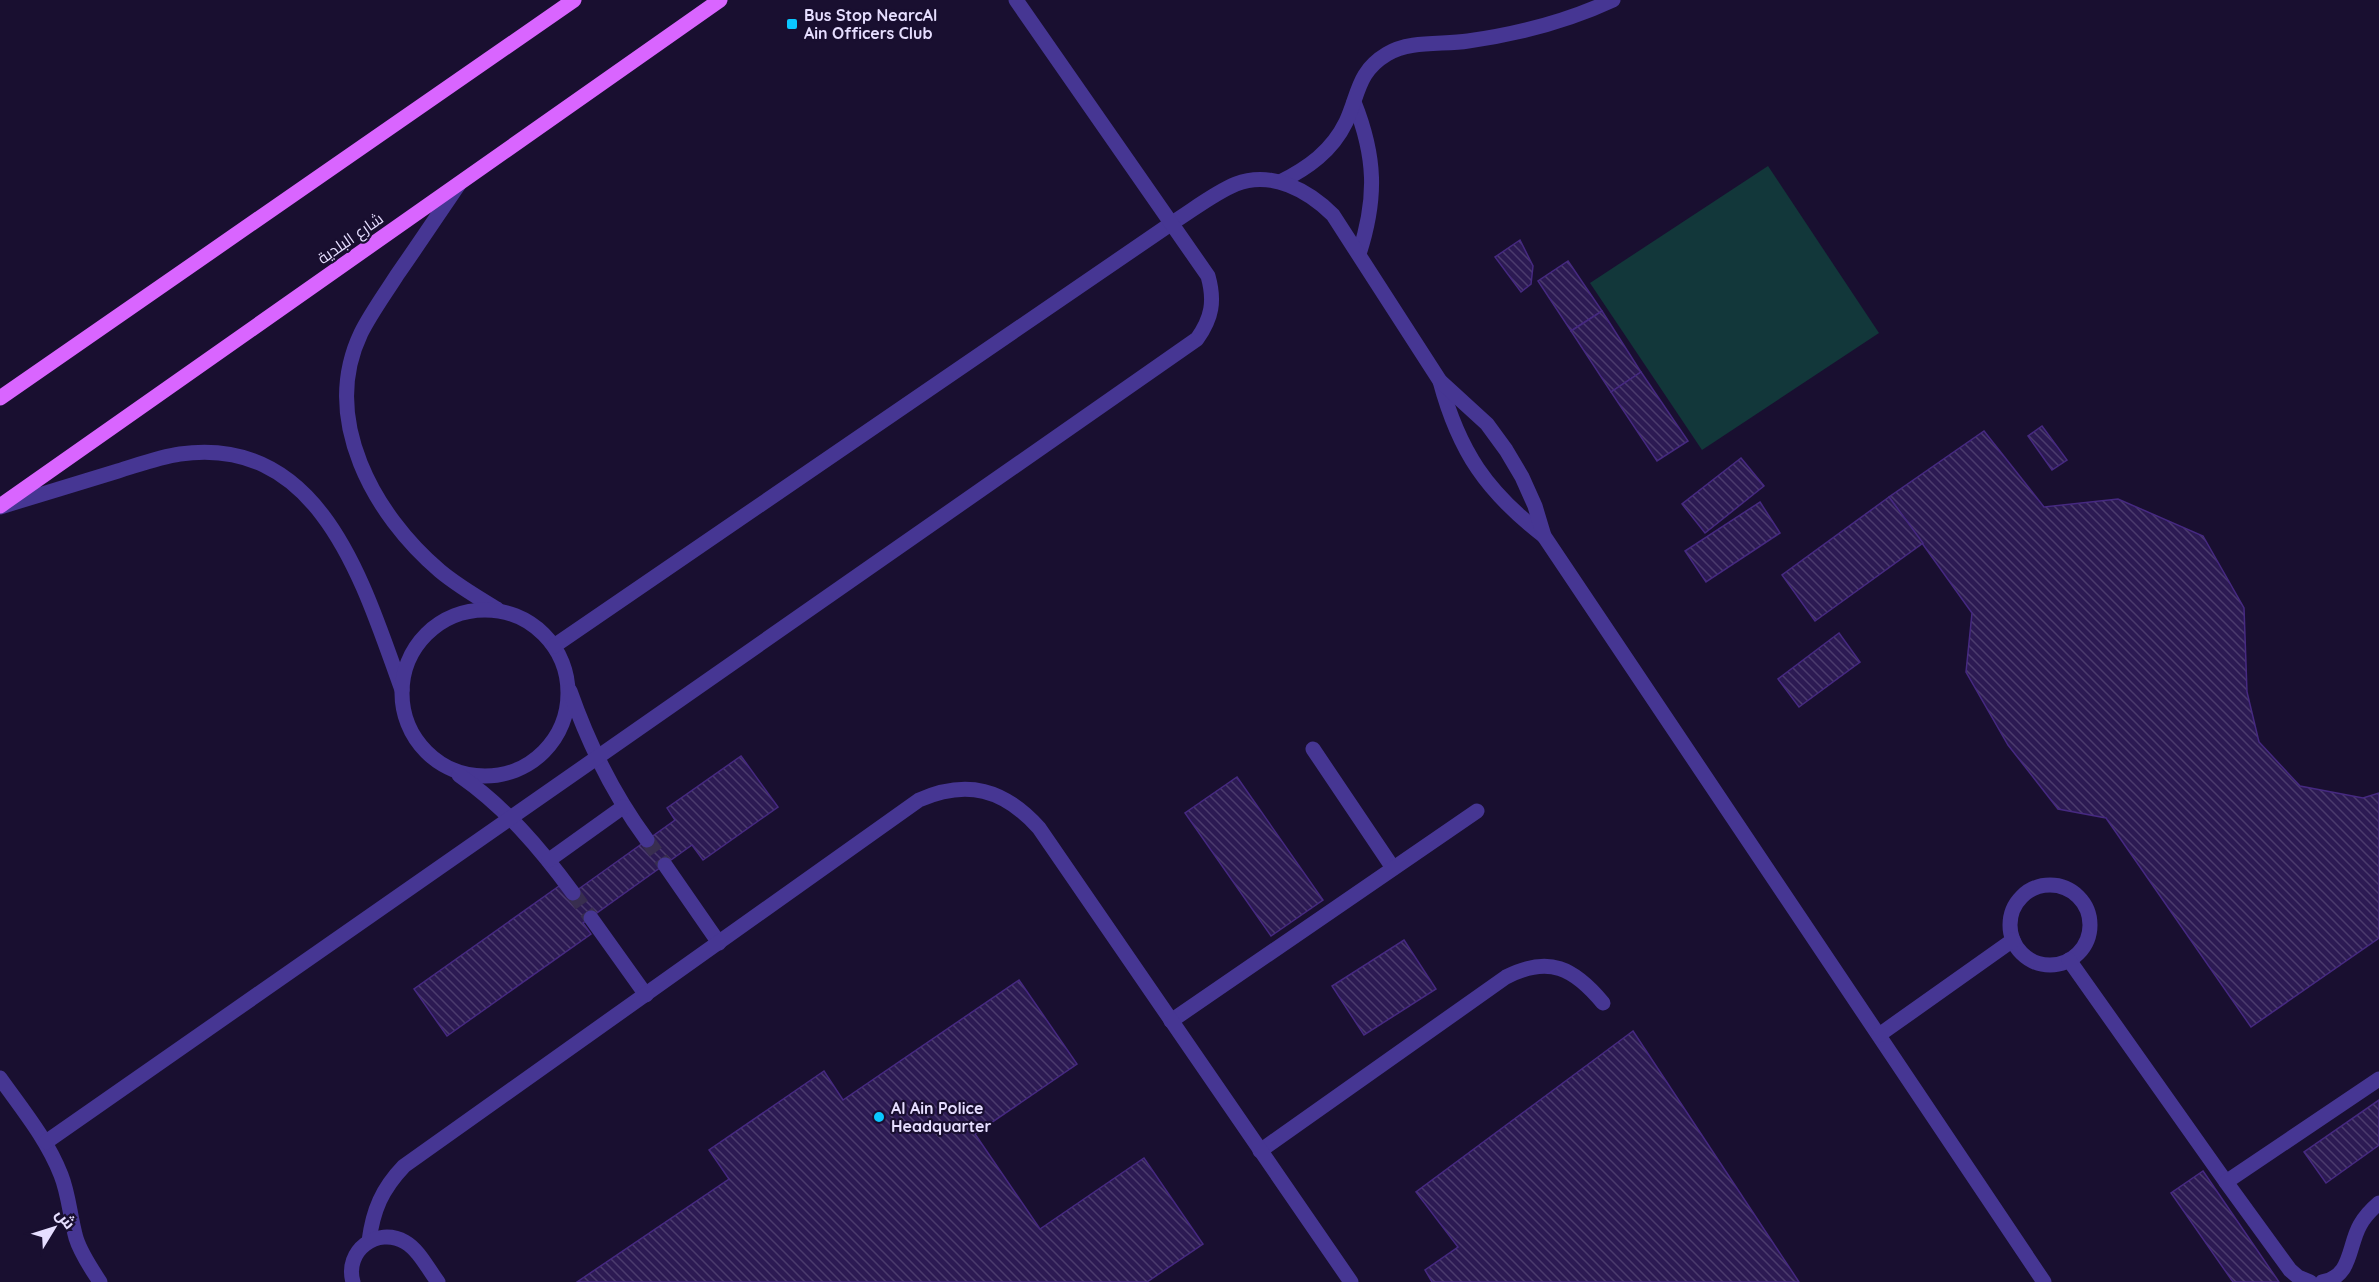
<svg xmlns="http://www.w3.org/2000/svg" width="2379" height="1282" font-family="Quicksand,Cairo,sans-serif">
  <defs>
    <pattern id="building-back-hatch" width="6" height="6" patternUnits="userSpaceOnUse" patternTransform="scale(1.5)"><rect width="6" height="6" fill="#2c1a53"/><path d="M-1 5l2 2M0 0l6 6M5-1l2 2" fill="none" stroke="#4b3b6d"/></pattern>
  </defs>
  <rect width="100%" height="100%" fill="#190f30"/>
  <path fill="#12373a" d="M1768 166 1879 333 1702 450 1590 283Z"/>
  <g fill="url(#building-back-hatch)" stroke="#462981" stroke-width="1.5">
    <path d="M1520 240 1533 266 1531 284 1521 292 1495 257Z"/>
    <path d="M1568 261 1602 311 1571 331 1538 281Z"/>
    <path d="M1602 311 1641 372 1611 392 1571 331Z"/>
    <path d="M1641 372 1688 441 1657 461 1611 392Z"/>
    <path d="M2042 426 2067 460 2052 470 2028 436Z"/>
    <path d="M1984 431 2044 507 2118 499 2203 536 2244 608 2247 692 2259 742 2300 786 2363 798 2379 793V938L2251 1027 2106 818 2058 809 2008 745 1966 672 1972 613 1889 497Z"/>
    <path d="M1741 458 1764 486 1705 533 1682 504Z"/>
    <path d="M1889 497 1923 543 1815 621 1782 575Z"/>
    <path d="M1760 502 1780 533 1706 582 1685 551Z"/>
    <path d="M1839 633 1860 662 1799 707 1778 679Z"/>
    <path d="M741 756 778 807 703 860 692 845 583 923 591 934 447 1036 414 989 559 886 573 893 675 820 667 808Z"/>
    <path d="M1237 777 1323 900 1271 936 1185 813Z"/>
    <path d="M1404 940 1436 989 1364 1035 1332 986Z"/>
    <path d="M1019 980 1077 1064 975 1134 1040 1229 1144 1158 1203 1244 1147 1282H577L729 1179 709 1150 824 1071 843 1100Z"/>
    <path d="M1633 1031 1799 1282H1432L1425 1270 1458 1247 1416 1192Z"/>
    <path d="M2379 1100V1145L2326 1183 2304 1152Z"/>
    <path d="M2203 1171 2279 1282H2233L2171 1193Z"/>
  </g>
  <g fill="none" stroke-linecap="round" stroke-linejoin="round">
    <g stroke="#382e4f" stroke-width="15" stroke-dasharray="15 8" stroke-linecap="butt">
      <path d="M647 840 665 865"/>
      <path d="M573 893 591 918"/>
    </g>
    <g stroke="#463693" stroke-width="15">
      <path d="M1354 102C1376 157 1377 198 1359 254"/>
      <path d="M1280 182C1308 168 1332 151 1346 122 1359 94 1357 72 1387 54 1410 40 1443 45 1468 41 1518 34 1568 21 1613 0"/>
      <path d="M459 184C438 215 418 245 397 275 385 294 371 313 361 333 320 419 374 515 440 571 458 586 477 597 497 609"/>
      <path d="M1440 381C1459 452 1487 492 1544 536"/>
      <path d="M0 507C39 495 79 483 118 471 138 465 159 457 180 454 322 434 364 586 402 690"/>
      <circle cx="485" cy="693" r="83"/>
      <path d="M554 646 1172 223C1193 210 1214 193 1236 184 1272 170 1309 191 1333 215L1440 381 1487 424 1506 450 1522 477 1535 506 1544 536 2044 1282"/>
      <path d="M570 691C589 745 613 794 647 840"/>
      <path d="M1313 749 1393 868"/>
      <path d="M459 775C505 807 540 848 573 893"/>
      <path d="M549 860 623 807"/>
      <path d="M665 865 719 943"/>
      <circle cx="2050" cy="925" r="40"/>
      <path d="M591 918 646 995"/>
      <path d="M2069 960 2226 1182"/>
      <path d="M1171 1021 1477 811"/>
      <path d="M1879 1035 2013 940"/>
      <path d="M0 1078C22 1109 47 1139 61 1175 69 1195 70 1217 76 1238 81 1254 91 1268 100 1282"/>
      <path d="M46 1142 1197 339C1212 318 1215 301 1208 276L1016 0"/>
      <path d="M1260 1151 1506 977C1549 955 1574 968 1603 1003"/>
      <path d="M369 1241C373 1210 382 1189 404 1166L919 800C967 779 1004 789 1039 828L1351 1282"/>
      <path d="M353 1282C344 1251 377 1226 405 1242 419 1250 428 1269 438 1282"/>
      <path d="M2310 1282 2298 1277 2290 1270 2226 1182 2379 1079"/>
      <path d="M2322 1282C2352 1277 2348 1246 2360 1225 2365 1216 2372 1209 2379 1203"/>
    </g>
    <g stroke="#d965ff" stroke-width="15">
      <path d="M0 398 574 0"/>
      <path d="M0 506 720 0"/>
    </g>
  </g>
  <g fill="#0ac7ff" stroke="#190f30" stroke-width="2">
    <rect x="786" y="18" width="12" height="12" rx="3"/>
    <circle cx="879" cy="1117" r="6"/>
  </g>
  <g text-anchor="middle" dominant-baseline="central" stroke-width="4.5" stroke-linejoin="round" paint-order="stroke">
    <g font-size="16" font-weight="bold" fill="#e6deff" stroke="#190f30" text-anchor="start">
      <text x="804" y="15">Bus Stop NearcAl<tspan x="804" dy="18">Ain Officers Club</tspan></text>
      <text x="891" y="1108">Al Ain Police<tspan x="891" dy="18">Headquarter</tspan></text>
    </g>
    <g font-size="16" fill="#e6deff" stroke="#190f30">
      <text transform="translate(350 238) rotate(-35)">شارع البلدية</text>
    </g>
  </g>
  <g transform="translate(54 1228) rotate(52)" stroke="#190f30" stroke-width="4.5" paint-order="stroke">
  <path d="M0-4.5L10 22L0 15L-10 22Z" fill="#e6deff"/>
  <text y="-9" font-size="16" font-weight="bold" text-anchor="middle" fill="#e6deff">ش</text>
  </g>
</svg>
